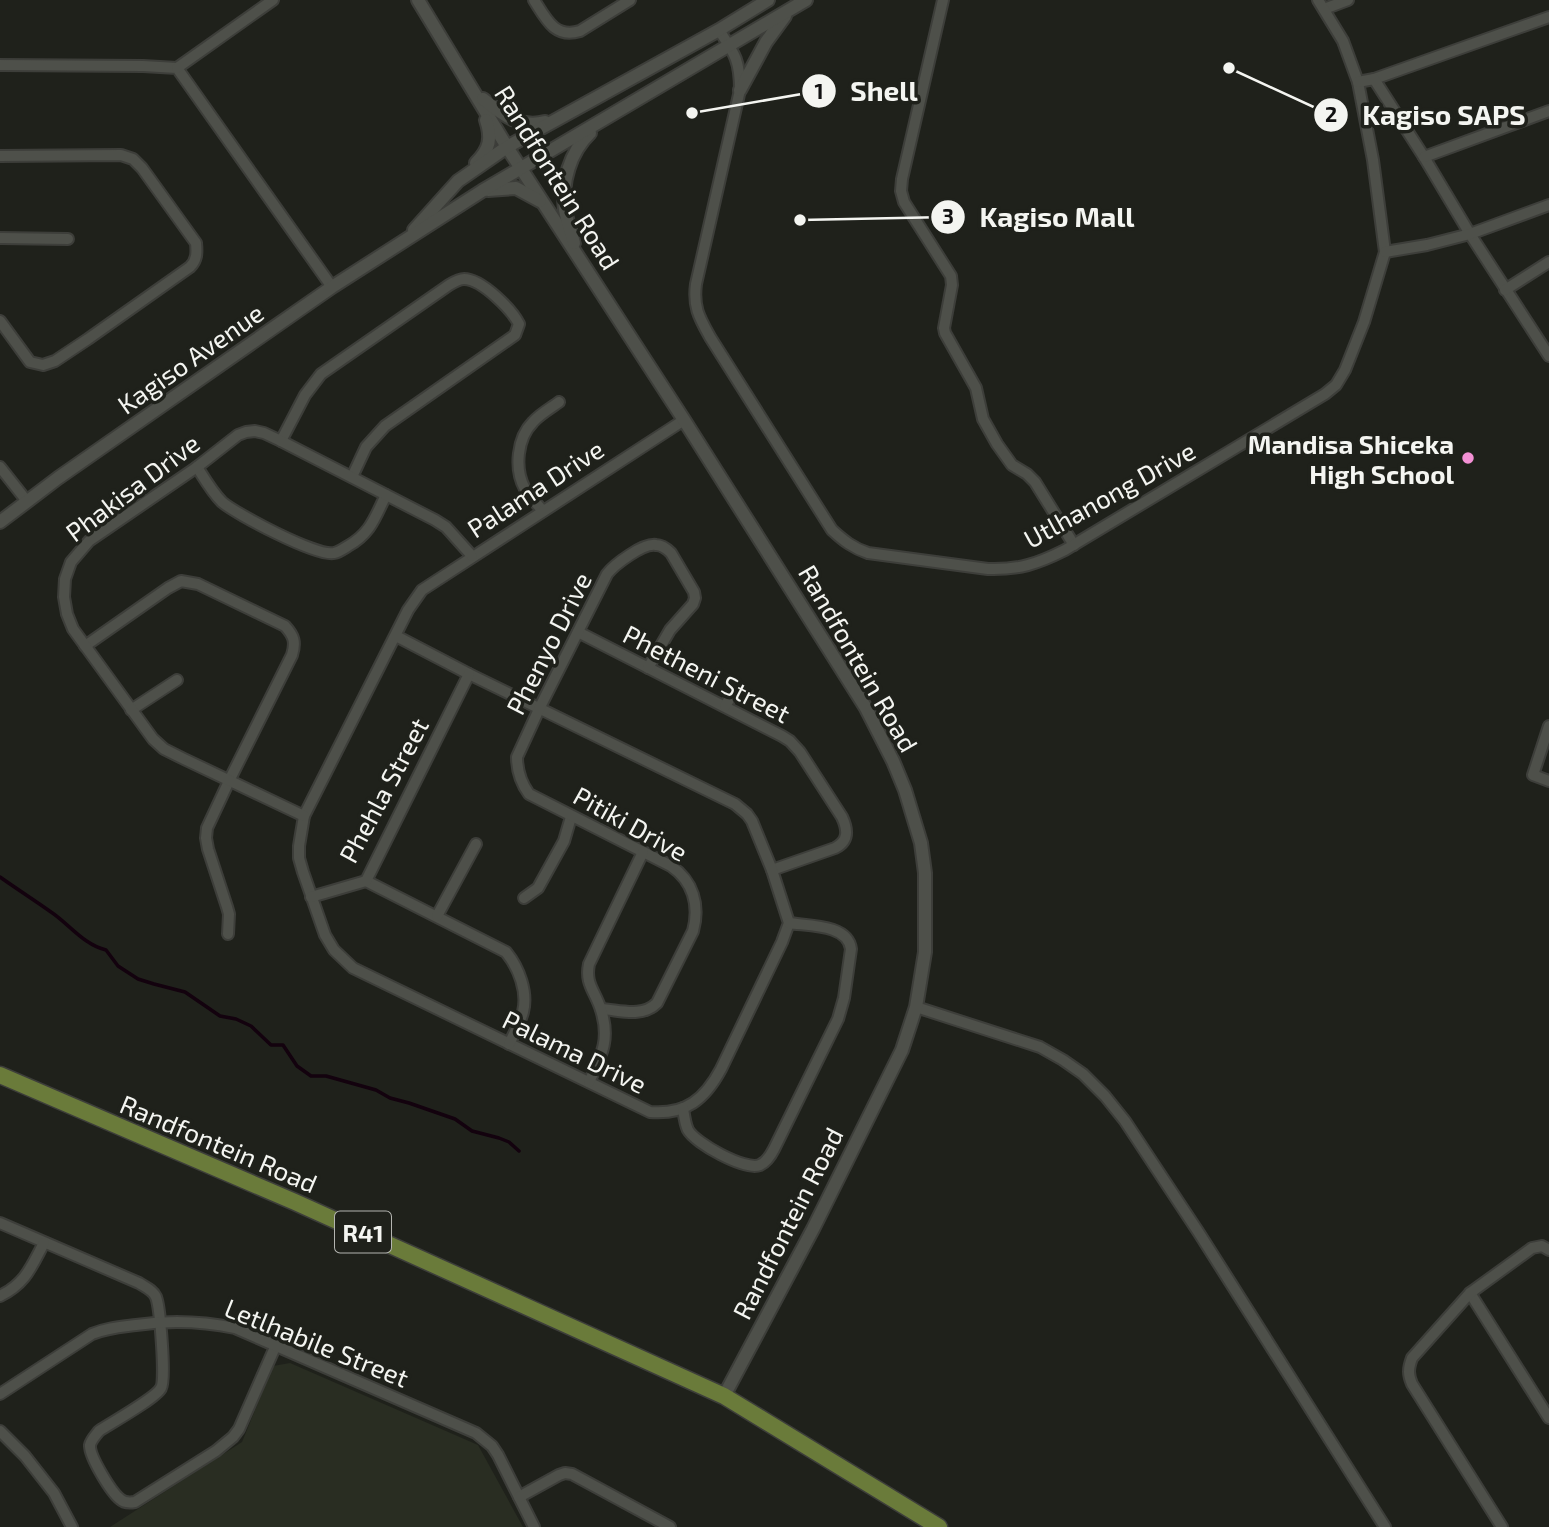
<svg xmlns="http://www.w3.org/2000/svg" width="1549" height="1527" font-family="'Exo 2',sans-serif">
  <rect width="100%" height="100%" fill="#1f211b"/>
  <path fill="#292d22" d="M290 1363 478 1445 523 1527H110L242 1442 273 1366Z"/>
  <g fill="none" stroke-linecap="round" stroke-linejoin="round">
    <path stroke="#13020e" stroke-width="3.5" d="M0 877C17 889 34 900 51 912 69 924 84 945 106 950L118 966 138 979 154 984 185 992 220 1016 236 1019 251 1026 271 1045H283L297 1066 311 1076H326L376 1090 390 1098 409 1103 455 1119 472 1131 499 1138 509 1142 519 1151"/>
    <defs>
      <g id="minor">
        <path d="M534 0C546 19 555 39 580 31L630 0"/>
        <path d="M943 0 902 179 901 191 904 202 951 276 952 285 944 328 945 333 976 388 983 419 997 444 1012 465 1027 474 1035 482 1074 545"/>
        <path d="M1324 9 1348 0"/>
        <path d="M719 30C735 54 740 61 740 90L696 284C693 307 699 317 710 337L832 530C844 541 853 548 868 553L988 569C1019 570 1037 564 1065 550L1325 394 1336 385 1345 370 1364 322 1385 252 1373 160 1358 82 1343 41 1318 0"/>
        <path d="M0 65 143 66 177 68 332 287"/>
        <path d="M177 68 273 0"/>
        <path d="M1374 79 1549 17"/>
        <path d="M1358 82 1374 79 1424 157 1470 234 1549 356"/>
        <path d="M0 156 121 155 133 159 142 168 196 243C197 253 197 260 190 267L88 339 55 361 43 365 30 362 0 321"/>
        <path d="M1424 157 1549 111"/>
        <path d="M0 238 68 239"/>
        <path d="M1385 252 1427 245 1470 234 1549 205"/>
        <path d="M1505 290 1549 262"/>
        <path d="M281 441 305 395 321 374 449 285C454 282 459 279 464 279 482 279 512 310 519 324L515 335 385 426 366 447 352 477"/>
        <path d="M0 467 26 500"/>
        <path d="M197 467C204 478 212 492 222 502 236 514 317 557 334 553 339 552 343 549 348 546 371 533 375 517 386 495"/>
        <path d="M543 511C537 504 530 497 525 489 514 469 517 438 533 422 540 414 551 408 559 402"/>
        <path d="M578 632 782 736 790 741 800 752 842 817C848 830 849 841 835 848L772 870"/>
        <path d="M396 636 469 674 735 804 747 814 752 821 772 870 789 923 782 942 721 1069C705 1099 686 1115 650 1112L353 968 334 950 325 935 303 872 299 858V846L304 816 408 610 422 590 684 420"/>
        <path d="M85 646 168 588 181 581 198 584 285 626C294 636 296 642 292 655L229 781 207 828 206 838 208 849 227 907 229 914 228 934"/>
        <path d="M725 706 736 689"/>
        <path d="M131 710 177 680"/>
        <path d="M1549 726 1533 775 1549 781"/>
        <path d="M304 816 184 759 164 749 153 739 73 629 67 614 64 597 65 579 71 562 89 541 197 467 238 435 246 432 255 431 264 433 281 441 435 520 446 527 472 556"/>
        <path d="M366 881 506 952C519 968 528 992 523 1012 520 1023 514 1034 509 1044"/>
        <path d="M311 897 366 881 469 674"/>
        <path d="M524 898 538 888 564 841 571 817"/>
        <path d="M437 916 476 844"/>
        <path d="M916 1007 1040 1047 1063 1060 1083 1074 1105 1096 1125 1121 1199 1233 1385 1527"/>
        <path d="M601 1009C620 1010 642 1018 657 1003L693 931C700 905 693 881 671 866L529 794C521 783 517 771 517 757L540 707 607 574C615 564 643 543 656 545 662 545 667 549 671 553L694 592 695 598 693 604 670 630 648 668"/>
        <path d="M589 1082C602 1055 611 1038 600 1007 594 990 585 983 589 964L643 852"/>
        <path d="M683 1108C684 1115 685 1124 688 1130 695 1143 745 1171 760 1165 766 1162 771 1155 774 1149L838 1019 844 998 851 949C848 924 808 926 789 923"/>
        <path d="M0 1223 139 1283C145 1287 153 1290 156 1297 160 1307 166 1380 161 1388 156 1398 111 1423 99 1431 96 1435 91 1440 90 1445 89 1456 111 1492 120 1499 124 1503 129 1503 135 1502L216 1451 233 1437 239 1429 276 1345"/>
        <path d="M1470 1293 1549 1418"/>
        <path d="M0 1296C26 1283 31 1267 44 1243"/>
        <path d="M0 1394 92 1334C106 1328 120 1327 136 1325 170 1320 201 1321 235 1328L476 1433 492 1446 498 1455 534 1527"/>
        <path d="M0 1431 25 1456 54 1493 72 1527"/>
        <path d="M519 1497 559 1475 565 1473 572 1474 670 1527"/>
        <path d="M1502 1527 1412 1384C1408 1374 1408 1369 1412 1358L1470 1293 1532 1248 1542 1246 1549 1250"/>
      </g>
      <g id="tertiary">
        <path d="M418 0 507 147 684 420 866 708 893 761 905 790 921 843 925 873V952L916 1007 902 1050 813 1229 724 1396"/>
        <path d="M740 90 766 42 785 16"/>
        <path d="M483 99C502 114 520 129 545 122"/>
        <path d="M476 163C490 149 492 138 486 120"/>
        <path d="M488 190 516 188 540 201"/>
        <path d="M414 230 458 181 507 147 719 30 768 0"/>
        <path d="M574 243C571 232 567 221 565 210 561 183 570 152 590 133"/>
        <path d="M0 522 58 478 332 287 482 191 806 0"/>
      </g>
      <path id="primary" d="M0 1075 295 1202 724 1396 939 1527"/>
    </defs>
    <use href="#minor" stroke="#3d3e3a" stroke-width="14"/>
    <use href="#tertiary" stroke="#3d3e3a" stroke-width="16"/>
    <use href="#primary" stroke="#3d3e3a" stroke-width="19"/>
    <use href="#minor" stroke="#4e504a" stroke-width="10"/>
    <use href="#tertiary" stroke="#4e504a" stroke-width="12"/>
    <use href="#primary" stroke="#6a7b3a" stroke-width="16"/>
  </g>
  <circle fill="#f391d5" stroke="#1f211b" stroke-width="2.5" cx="1468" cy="458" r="7"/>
  <g text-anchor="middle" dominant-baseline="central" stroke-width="7" stroke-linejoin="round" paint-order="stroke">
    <rect fill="#1f211b" stroke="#b4b5b1" stroke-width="2" x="335" y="1211.5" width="56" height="41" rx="5"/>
    <g font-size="24" font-weight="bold" fill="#f4f5f1">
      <text x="363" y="1232">R41</text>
    </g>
    <g font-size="26" fill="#f4f5f1" stroke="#1f211b">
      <text transform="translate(558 177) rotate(58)">Randfontein Road</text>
      <text transform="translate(190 358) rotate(-35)">Kagiso Avenue</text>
      <text transform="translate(132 487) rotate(-37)">Phakisa Drive</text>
      <text transform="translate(535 488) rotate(-33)">Palama Drive</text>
      <text transform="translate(1109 494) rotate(-29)">Utlhanong Drive</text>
      <text transform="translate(548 643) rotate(-63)">Phenyo Drive</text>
      <text transform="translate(859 658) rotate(60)">Randfontein Road</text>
      <text transform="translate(707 673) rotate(27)">Phetheni Street</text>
      <text transform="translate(383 790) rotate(-62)">Phehla Street</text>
      <text transform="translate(631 823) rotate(29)">Pitiki Drive</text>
      <text transform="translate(575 1051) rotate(26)">Palama Drive</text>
      <text transform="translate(219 1143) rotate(23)">Randfontein Road</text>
      <text transform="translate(787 1223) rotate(-63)">Randfontein Road</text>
      <text transform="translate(317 1342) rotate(22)">Letlhabile Street</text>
    </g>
    <g font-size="26" font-weight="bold" fill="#f4f5f1" stroke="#1f211b" text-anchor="end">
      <text x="1454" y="443">Mandisa Shiceka<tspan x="1454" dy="30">High School</tspan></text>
    </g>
  </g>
  <path fill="none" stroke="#f4f5f1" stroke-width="2.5" d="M692 113L819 91M1229 68L1331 115M800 220L948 217"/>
  <g fill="#f4f5f1" stroke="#1f211b" stroke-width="2.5">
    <circle cx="692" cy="113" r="7"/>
    <circle cx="1229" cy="68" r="7"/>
    <circle cx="800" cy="220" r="7"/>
    <circle cx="819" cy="91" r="18"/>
    <circle cx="1331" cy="115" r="18"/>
    <circle cx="948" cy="217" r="18"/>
  </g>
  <g font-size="21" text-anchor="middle" font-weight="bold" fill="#111">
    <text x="819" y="99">1</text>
    <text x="1331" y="122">2</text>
    <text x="948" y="224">3</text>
  </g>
  <g font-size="28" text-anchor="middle" font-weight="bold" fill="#f4f5f1" stroke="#1f211b" stroke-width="7" stroke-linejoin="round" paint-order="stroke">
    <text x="884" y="101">Shell</text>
    <text x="1444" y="125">Kagiso SAPS</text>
    <text x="1057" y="227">Kagiso Mall</text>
  </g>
</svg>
